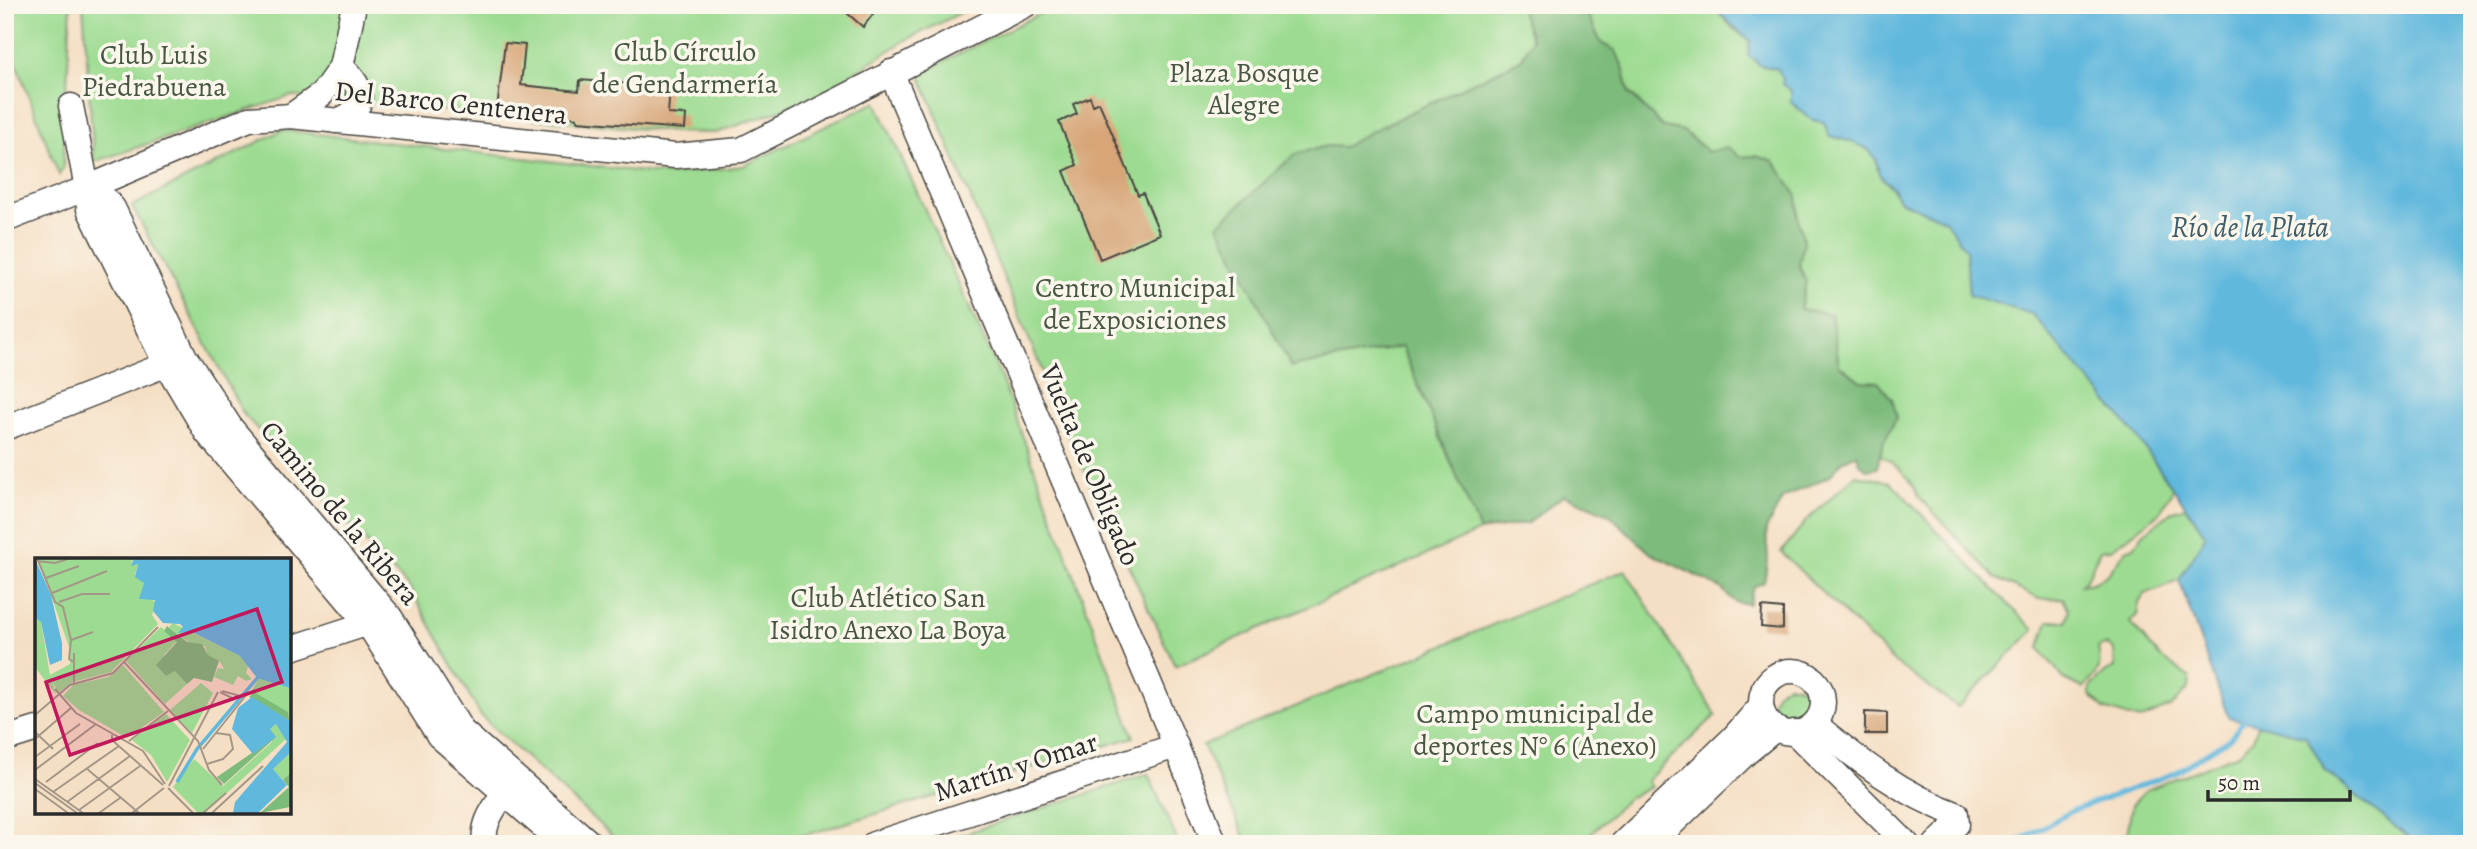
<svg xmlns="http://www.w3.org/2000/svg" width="2477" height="849" font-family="Alegreya,serif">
  <rect width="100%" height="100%" fill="#fbf7ec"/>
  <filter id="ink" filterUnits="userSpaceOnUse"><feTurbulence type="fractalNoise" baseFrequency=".0143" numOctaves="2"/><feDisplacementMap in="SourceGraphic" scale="14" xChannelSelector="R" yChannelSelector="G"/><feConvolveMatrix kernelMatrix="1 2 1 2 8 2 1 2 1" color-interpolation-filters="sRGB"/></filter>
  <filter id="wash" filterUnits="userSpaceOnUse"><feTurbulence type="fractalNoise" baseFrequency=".00686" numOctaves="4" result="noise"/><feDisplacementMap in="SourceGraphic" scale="28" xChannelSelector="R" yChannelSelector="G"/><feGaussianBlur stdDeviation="1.57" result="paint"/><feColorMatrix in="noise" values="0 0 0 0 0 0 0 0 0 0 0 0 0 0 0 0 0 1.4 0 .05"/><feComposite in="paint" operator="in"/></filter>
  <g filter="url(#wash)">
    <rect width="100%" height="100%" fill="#f5dfc4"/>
    <g fill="#9cdb91" stroke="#64835e" stroke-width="2">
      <path d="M5 5H71L63 168 59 175 5 34Z"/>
      <path d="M83 5H976L906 40 814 98 716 133 676 132 291 96 94 162Z"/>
      <path d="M1058 5H1519L1532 40 1521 60 1374 130 1344 147 1327 146 1291 367 1402 347 1480 531 1175 666 1075 450 919 73Z"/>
      <path d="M1583 5 1712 6 1734 29 1750 41 1748 55 1760 65 1778 69 1784 79 1783 84 1791 91V102L1812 120 1824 122 1829 136C1844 139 1866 144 1875 157 1878 162 1877 168 1879 173 1883 181 1893 187 1899 200L1945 219 1966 250 1969 295 2032 314 2132 430 2173 489 2160 512 2127 538 2111 549 2100 550 2088 577 2081 585 2093 583 2108 574 2126 550 2134 547 2143 534 2173 511 2186 507 2206 536 2179 580 2145 594 2139 603 2137 615 2130 622 2159 656 2190 678 2189 688 2172 706 2139 720 2104 709 2090 695V687L2106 672 2115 668 2114 650 2107 645 2098 647C2102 670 2100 672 2083 688L2064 679 2039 648 2048 621H2066L2069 610 2063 598 2039 599 1995 578 1920 498C1911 478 1899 466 1880 455L1883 443 1897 417 1878 382 1861 381 1839 365 1831 314 1800 309 1806 282 1799 264 1804 242 1798 219 1797 196 1756 156 1740 157 1709 152 1683 131 1663 127 1629 92 1624 70 1601 43Z"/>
      <path d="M876 102 1000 375 1134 737 775 844H621L481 716 409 587 244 415 132 206 282 130 669 175 743 166Z"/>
      <path d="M1856 475 1891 482 1979 575 2034 630 1958 707 1895 663 1781 552 1806 521Z"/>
      <path d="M1625 570 1716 715 1647 780 1651 787 1628 798 1580 844H1248L1203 745Z"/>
      <circle cx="1792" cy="704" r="19"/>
      <path d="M2258 724 2306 736 2326 771 2417 844H2119L2127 835 2132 805 2146 790 2238 754 2253 739Z"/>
      <path d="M1148 774 1179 844H932Z"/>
    </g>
    <path fill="#7dbb7b" stroke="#547353" stroke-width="2" d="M1519 5H1583L1601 43 1616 51 1624 70 1629 93 1663 127 1683 131 1708 152 1728 147 1740 157 1756 156 1774 161 1797 196 1798 219 1804 242 1799 264 1806 282 1800 309 1831 314 1839 365 1860 381 1878 382 1892 399 1897 417 1883 443 1877 468 1868 470 1859 463 1857 454 1842 461 1830 476 1783 498 1766 529 1768 559 1764 582 1753 587 1749 604 1735 602 1721 588 1650 553 1609 514 1564 495 1528 523 1480 531 1402 347 1291 367 1218 225 1295 154 1327 146 1344 147 1374 130 1521 60 1532 40Z"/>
    <path fill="#60b8dd" stroke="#467284" stroke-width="2" d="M1710 5H2472V844H2417L2326 771 2306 736 2228 717 2179 580 2206 535 2132 430 2032 314 1969 295 1966 250 1945 220 1899 200 1893 188 1879 174 1876 159 1867 148 1846 140 1829 136 1824 122 1812 120 1791 102V91L1782 84 1783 79 1778 69 1760 65 1748 55 1750 41Z"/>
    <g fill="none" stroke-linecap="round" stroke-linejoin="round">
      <path stroke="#60b8dd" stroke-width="5" d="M2013 844 2074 810 2175 773 2230 738 2247 716"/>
    </g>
    <g id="blocks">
      <g fill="#d7a577">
        <path d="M838 5H863L873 14 863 27Z"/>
        <path d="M505 43 525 45 521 85 579 91 580 80 670 87 668 114 686 115 685 129 577 121V118L497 109Z"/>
        <path d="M1090 97 1093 105 1099 102 1138 195 1143 193 1160 234 1100 259 1064 171 1077 165 1059 122 1077 114 1073 104Z"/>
        <path d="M1762 607 1783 609V629L1761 627Z"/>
        <path d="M1865 712 1887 713V734H1865Z"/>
      </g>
    </g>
  </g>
  <g filter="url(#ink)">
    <use href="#blocks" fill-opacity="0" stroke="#494642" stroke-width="2"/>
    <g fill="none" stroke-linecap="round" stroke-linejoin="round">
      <defs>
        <g id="minor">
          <path d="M891 72 1176 746 1215 844"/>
          <path d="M71 106 87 188 89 209 166 364 207 433 368 624 439 736 563 844"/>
          <path d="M291 116 322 94 341 67 354 5"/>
          <path d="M336 121C370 110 364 86 341 67"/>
          <path d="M87 188 107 201 113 208 185 357 231 428 390 617 462 731 591 844"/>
          <path d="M5 220 87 188 249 119 291 116 675 156 741 150 1025 5"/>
          <path d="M5 428 180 359"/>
          <path d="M289 649 381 619"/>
          <circle cx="1792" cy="702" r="31"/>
          <path d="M1815 724C1859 761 1902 794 1956 814L1957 824 1936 844"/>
          <path d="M1794 732 1907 844"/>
          <path d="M5 739 37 729"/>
          <path d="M485 844C482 823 493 810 504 793"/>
          <path d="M874 844 1176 746"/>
          <path d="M1622 844 1733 738 1761 706"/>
          <path d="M1651 844 1746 753 1775 729"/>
        </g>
      </defs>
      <use href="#minor" stroke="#494642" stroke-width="27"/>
      <use href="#minor" stroke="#fff" stroke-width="24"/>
    </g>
  </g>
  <g text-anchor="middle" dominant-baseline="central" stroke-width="7" stroke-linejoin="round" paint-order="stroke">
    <g font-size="28" fill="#475744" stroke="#fbf7ec">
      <text x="685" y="52">Club Círculo<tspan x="685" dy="32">de Gendarmería</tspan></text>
      <text x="154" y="55">Club Luis<tspan x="154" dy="32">Piedrabuena</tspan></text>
      <text x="1244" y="73">Plaza Bosque<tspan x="1244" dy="32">Alegre</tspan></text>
      <text x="1135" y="288">Centro Municipal<tspan x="1135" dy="32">de Exposiciones</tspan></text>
      <text x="888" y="598">Club Atlético San<tspan x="888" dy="32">Isidro Anexo La Boya</tspan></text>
      <text x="1535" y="714">Campo municipal de<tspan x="1535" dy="32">deportes N° 6 (Anexo)</tspan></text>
    </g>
    <g font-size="28" fill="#2b2b2b" stroke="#fbf7ec">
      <text transform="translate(451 103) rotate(6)">Del Barco Centenera</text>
      <text transform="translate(1090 465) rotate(67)">Vuelta de Obligado</text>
      <text transform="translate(340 513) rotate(50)">Camino de la Ribera</text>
      <text transform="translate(1016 767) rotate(-18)">Martín y Omar</text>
    </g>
    <g font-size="30" font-style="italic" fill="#3e5c69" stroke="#fbf7ec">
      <text x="2250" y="227">Río de la Plata</text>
    </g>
  </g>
  <g transform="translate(35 558)">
    <rect width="256" height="256" fill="#f5dfc4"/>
    <path d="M3 0H99L96 5 103 6 100 17 109 25 107 42 114 38 121 45 117 57 123 66 76 114 38 124 23 135 17 122 21 137 0 109V60L6 64 15 117 35 106 34 89ZM138 65 205 98 214 105 211 115 217 121 211 123 198 115 203 118 198 127 179 119 183 110 189 111 185 104 173 98 170 88 156 86 142 76 134 69ZM126 69 142 83 129 97 152 126 130 146 91 103ZM88 107 129 154 92 180 44 152 28 138 38 127 73 119ZM224 120 255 130V157L215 135ZM166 125 178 135 157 175 135 152ZM131 156 155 182 132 224 116 197 97 182ZM241 166 251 181 170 255H163L138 229 159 201 188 228 237 184 235 171ZM255 195 256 216 248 222 238 211Z" fill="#9cdb91"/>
    <path d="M132 68 152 84 167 86 173 97 184 103 177 124 159 120 152 126 140 113 131 118 121 107 142 84 129 73ZM219 134 253 154 255 163 214 139ZM241 179 189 226 182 219 237 181ZM255 216V249L225 255 254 229 248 222Z" fill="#7dbb7b"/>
    <path d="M99 0H255V130L222 120 205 98 157 74 143 75 148 69 145 66 128 65 118 53 120 42 104 41 109 25 100 19 103 6 96 8ZM0 1 16 37 27 85V102L15 107 6 64 0 60ZM217 139 255 163V195L238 211 252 227 223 255H198L200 244 252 184 241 166 235 171 241 179 218 196 197 171 203 150Z" fill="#60b8dd"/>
    <path fill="none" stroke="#60b8dd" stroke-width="3.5" d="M142 224 162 191 224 118"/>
    <path fill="none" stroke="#a49787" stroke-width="2" d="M2 0 20 44 28 49 36 82 34 101 40 105M2 3 20 5 36 0M11 20 44 8M17 35 72 13M24 44 47 36H75M36 82 58 74M39 95V125M89 104 163 183 174 212 187 227M20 131 41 155 108 193 130 226M185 134 199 141 202 137 187 133M0 157 35 127 78 115 123 69M0 174 18 191M77 177V182L128 227M0 181 37 149M94 183 133 153M168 191 212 136M0 199 45 166 38 171M172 206 188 201 198 191 195 177 181 175M51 210 104 255M0 212 61 166M0 221 48 255M11 224 63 185M0 225 42 255M134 228 183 134M133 230 158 255M0 231 33 255M18 234 84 188M32 244 95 198M44 252 105 208M64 255 85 240M97 255 129 230M168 255 191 235M177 255 228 208"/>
    <path fill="#c2185b" fill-opacity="0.15" stroke="#c2185b" stroke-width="3.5" d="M222 51 247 124 35 197 11 124Z"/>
    <rect width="256" height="256" fill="none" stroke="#2b2b2b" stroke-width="3.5"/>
  </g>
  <rect width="2477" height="849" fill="none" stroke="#fbf7ec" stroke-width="28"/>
  <path d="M2208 790v10h142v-10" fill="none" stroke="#2b2b2b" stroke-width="3.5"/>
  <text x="2218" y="790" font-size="21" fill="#2b2b2b" stroke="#fbf7ec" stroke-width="5" paint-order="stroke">50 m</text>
</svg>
